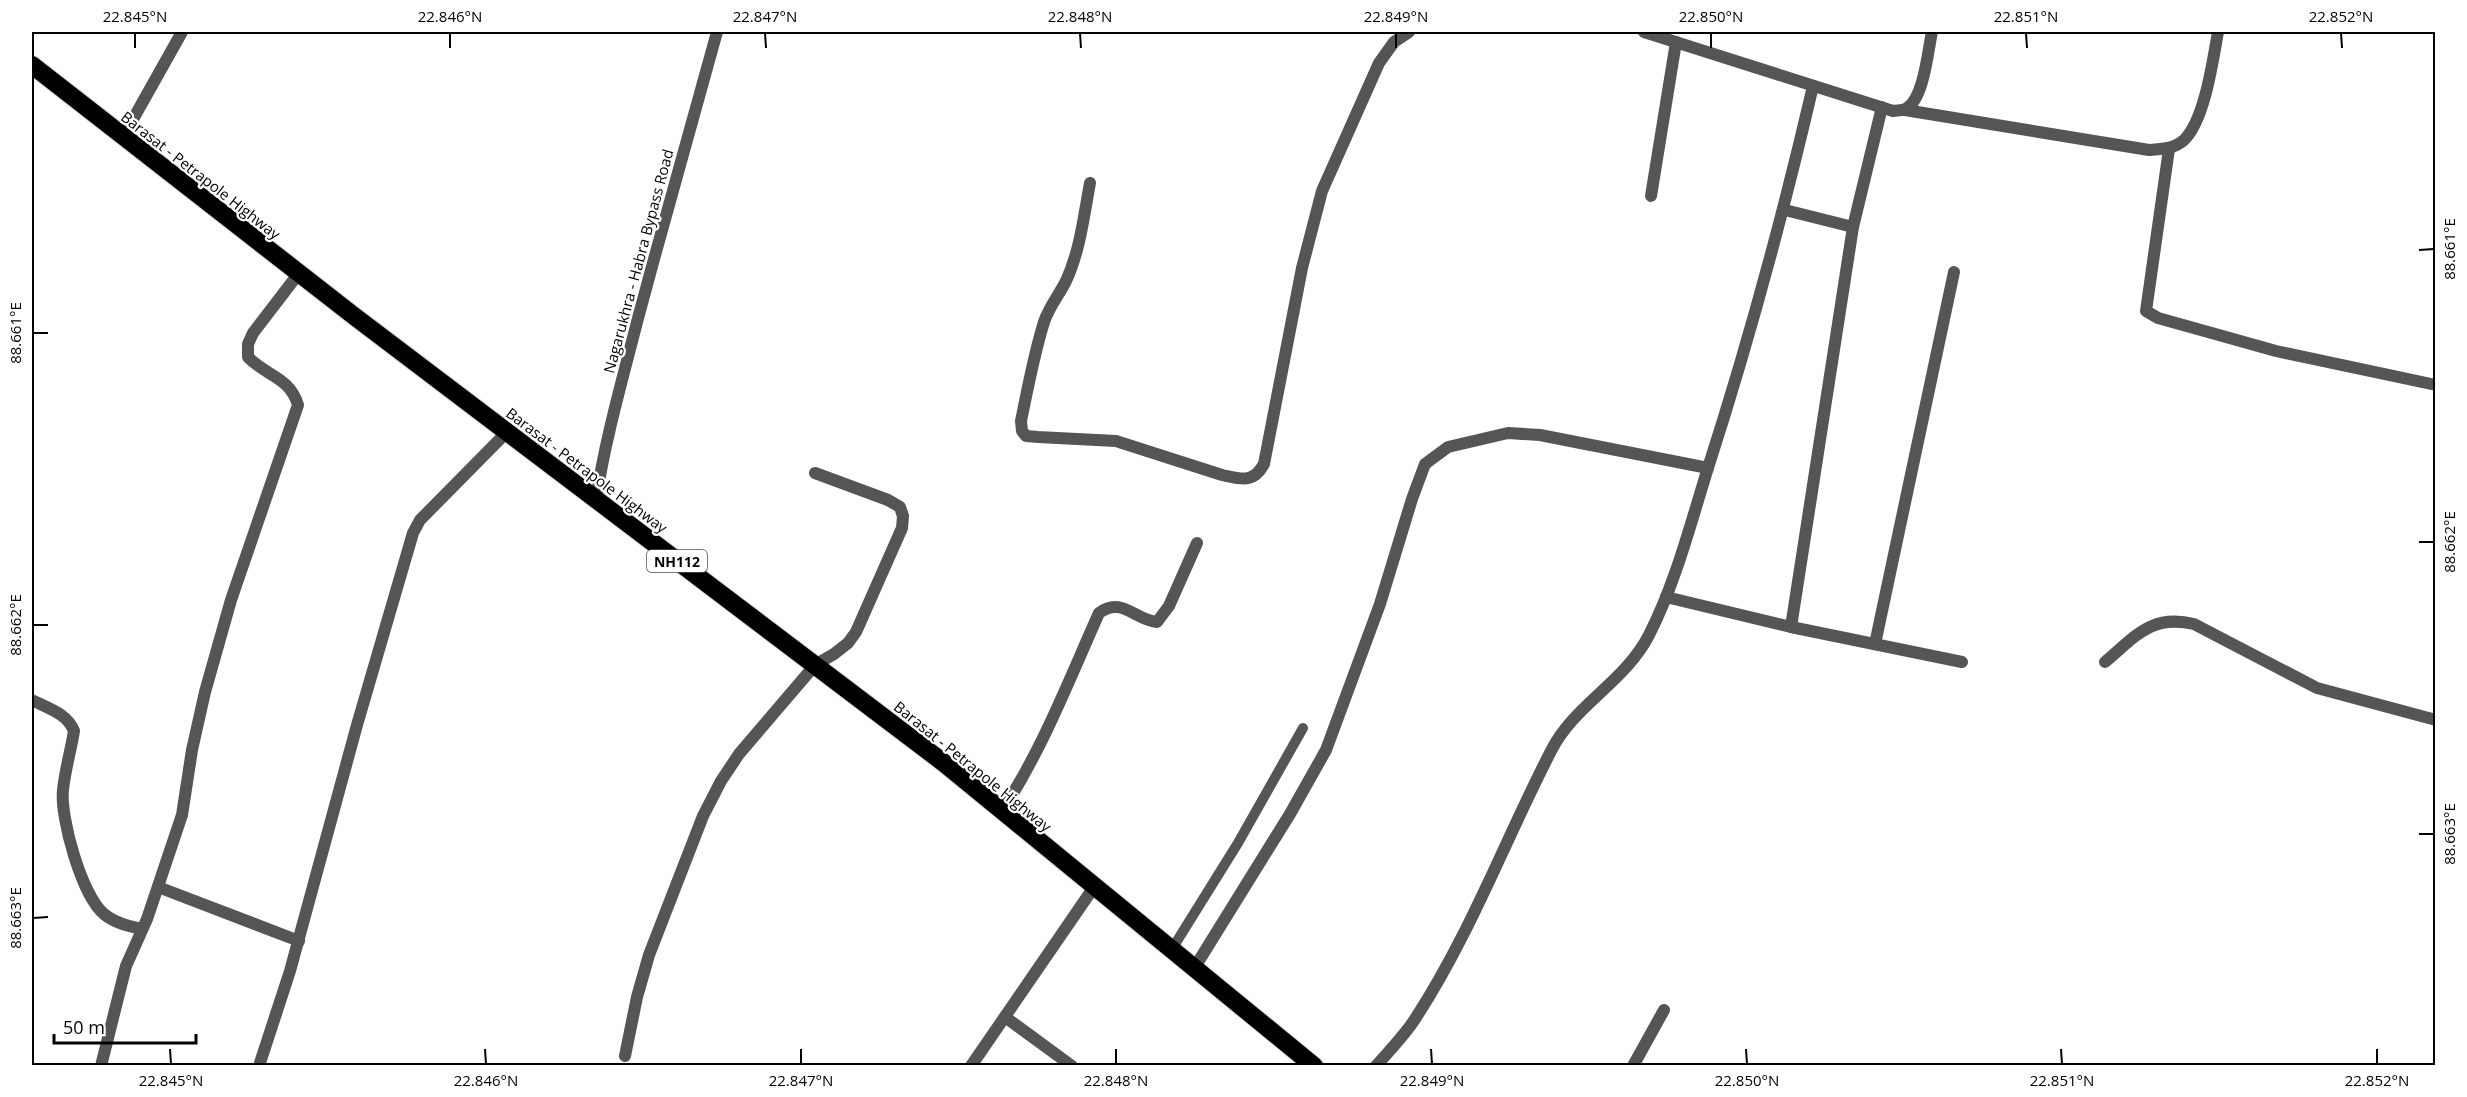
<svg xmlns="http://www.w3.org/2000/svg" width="2467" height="1097" font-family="'Open Sans',sans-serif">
  <rect width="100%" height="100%" fill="#fff"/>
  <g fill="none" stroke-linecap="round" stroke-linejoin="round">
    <defs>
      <path id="highway" d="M32 65 354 316 944 763 1314 1066"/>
    </defs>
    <use href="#highway" stroke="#dbdbdb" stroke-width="20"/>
    <path stroke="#555" stroke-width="10" d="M1172 949 1238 843 1303 728"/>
    <g stroke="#555" stroke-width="12">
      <path d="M1644 32 1893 111C1898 110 1903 111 1907 108 1924 98 1928 50 1932 32"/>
      <path d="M1905 110 2149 150C2162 149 2174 149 2184 140 2205 120 2213 59 2218 32"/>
      <path d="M123 137 182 32"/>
      <path d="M2169 149 2146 311 2158 318 2276 351 2436 385"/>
      <path d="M1090 183C1084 215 1080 251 1066 281 1059 295 1049 307 1044 322 1034 354 1028 387 1021 421L1022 431 1026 436 1038 437 1116 441 1222 475C1241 479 1253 484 1264 464L1302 268 1322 191 1379 63 1394 42 1409 32"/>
      <path d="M1651 196 1676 42"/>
      <path d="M1785 210 1853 227"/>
      <path d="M596 500C605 440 622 381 637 322 663 225 690 128 717 32"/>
      <path d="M1666 597 1791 627 1962 662"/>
      <path d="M1791 627 1853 227 1882 107"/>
      <path d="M1875 644 1954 272"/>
      <path d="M2105 662C2136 636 2151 614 2194 624L2317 688 2436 720"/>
      <path d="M32 700C47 708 67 713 74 731 71 750 65 770 63 790 60 818 82 896 104 914 115 923 128 926 142 929"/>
      <path d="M1002 811C1042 750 1069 680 1099 613 1122 596 1134 620 1157 622L1169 606 1197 543"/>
      <path d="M158 887 299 941"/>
      <path d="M1195 967 1290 814 1326 750 1380 604 1412 499 1425 464 1448 447 1508 433 1540 435 1708 468"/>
      <path d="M1005 1017 1072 1066"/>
      <path d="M625 1056 637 997 649 955 703 816 721 781 739 754 815 665 834 654 848 643 856 632 902 528 903 516 900 507 888 500 815 473"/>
      <path d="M101 1066 126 966 147 919 182 815 192 750 205 692 231 600 298 405C290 377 266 376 248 357V344L253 333 299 273"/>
      <path d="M259 1066 290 971 357 725 413 533 420 520 507 432"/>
      <path d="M971 1066 1094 887"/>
      <path d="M1376 1066C1389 1051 1404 1036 1415 1019 1470 935 1505 840 1551 751 1574 705 1625 682 1649 635 1675 584 1690 526 1707 471 1748 344 1783 215 1813 86"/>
      <path d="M1633 1066 1664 1010"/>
    </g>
    <use href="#highway" stroke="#000" stroke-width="18"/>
  </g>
  <path fill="none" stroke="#000" stroke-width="2" d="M135 33V48M450 33V48M765 33 766 48M1080 33 1081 48M1396 33V48M1711 33V48M2026 33 2027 48M2341 33 2342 48M2419 250 2434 249M33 333H48M2419 542H2434M33 625H48M2419 834H2434M33 918 48 917M170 1049 171 1064M485 1049 486 1064M801 1049V1064M1116 1049V1064M1431 1049 1432 1064M1746 1049 1747 1064M2061 1049 2062 1064M2377 1049V1064"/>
  <g text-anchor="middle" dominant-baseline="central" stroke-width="4.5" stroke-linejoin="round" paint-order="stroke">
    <rect fill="#fff" stroke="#4c4c4c" stroke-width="1.5" x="647" y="550" width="60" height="22" rx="4.5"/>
    <g font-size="14" font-weight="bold" fill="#000">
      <text x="677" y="561">NH112</text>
    </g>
    <g font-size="15" fill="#000" stroke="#fff">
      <text transform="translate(201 175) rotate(38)">Barasat - Petrapole Highway</text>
      <text transform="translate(638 261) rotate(-75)">Nagarukhra - Habra Bypass Road</text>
      <text transform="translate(587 470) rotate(37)">Barasat - Petrapole Highway</text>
      <text transform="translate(973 766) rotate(39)">Barasat - Petrapole Highway</text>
    </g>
  </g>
  <rect width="2467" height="1097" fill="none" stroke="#ffffff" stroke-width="66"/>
  <path d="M54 1034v9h142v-9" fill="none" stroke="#000000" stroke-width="3"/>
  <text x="63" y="1034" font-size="18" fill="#000000" stroke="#ffffff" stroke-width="4.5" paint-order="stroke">50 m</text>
  <rect x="33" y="33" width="2401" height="1031" fill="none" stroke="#000" stroke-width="2"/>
  <g font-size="15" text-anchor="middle" fill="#000">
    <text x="135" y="22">22.845°N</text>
    <text x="450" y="22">22.846°N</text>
    <text x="765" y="22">22.847°N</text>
    <text x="1080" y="22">22.848°N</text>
    <text x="1396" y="22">22.849°N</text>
    <text x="1711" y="22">22.850°N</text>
    <text x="2026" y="22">22.851°N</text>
    <text x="2341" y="22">22.852°N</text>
    <text transform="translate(2450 249) rotate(-90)" y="5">88.661°E</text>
    <text transform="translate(16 333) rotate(-90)" y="5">88.661°E</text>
    <text transform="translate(2450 542) rotate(-90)" y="5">88.662°E</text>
    <text transform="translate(16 625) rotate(-90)" y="5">88.662°E</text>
    <text transform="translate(2450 834) rotate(-90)" y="5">88.663°E</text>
    <text transform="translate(16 918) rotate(-90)" y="5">88.663°E</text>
    <text x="171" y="1086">22.845°N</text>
    <text x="486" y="1086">22.846°N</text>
    <text x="801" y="1086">22.847°N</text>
    <text x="1116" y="1086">22.848°N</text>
    <text x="1432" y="1086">22.849°N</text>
    <text x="1747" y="1086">22.850°N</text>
    <text x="2062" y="1086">22.851°N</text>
    <text x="2377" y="1086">22.852°N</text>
  </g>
</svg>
